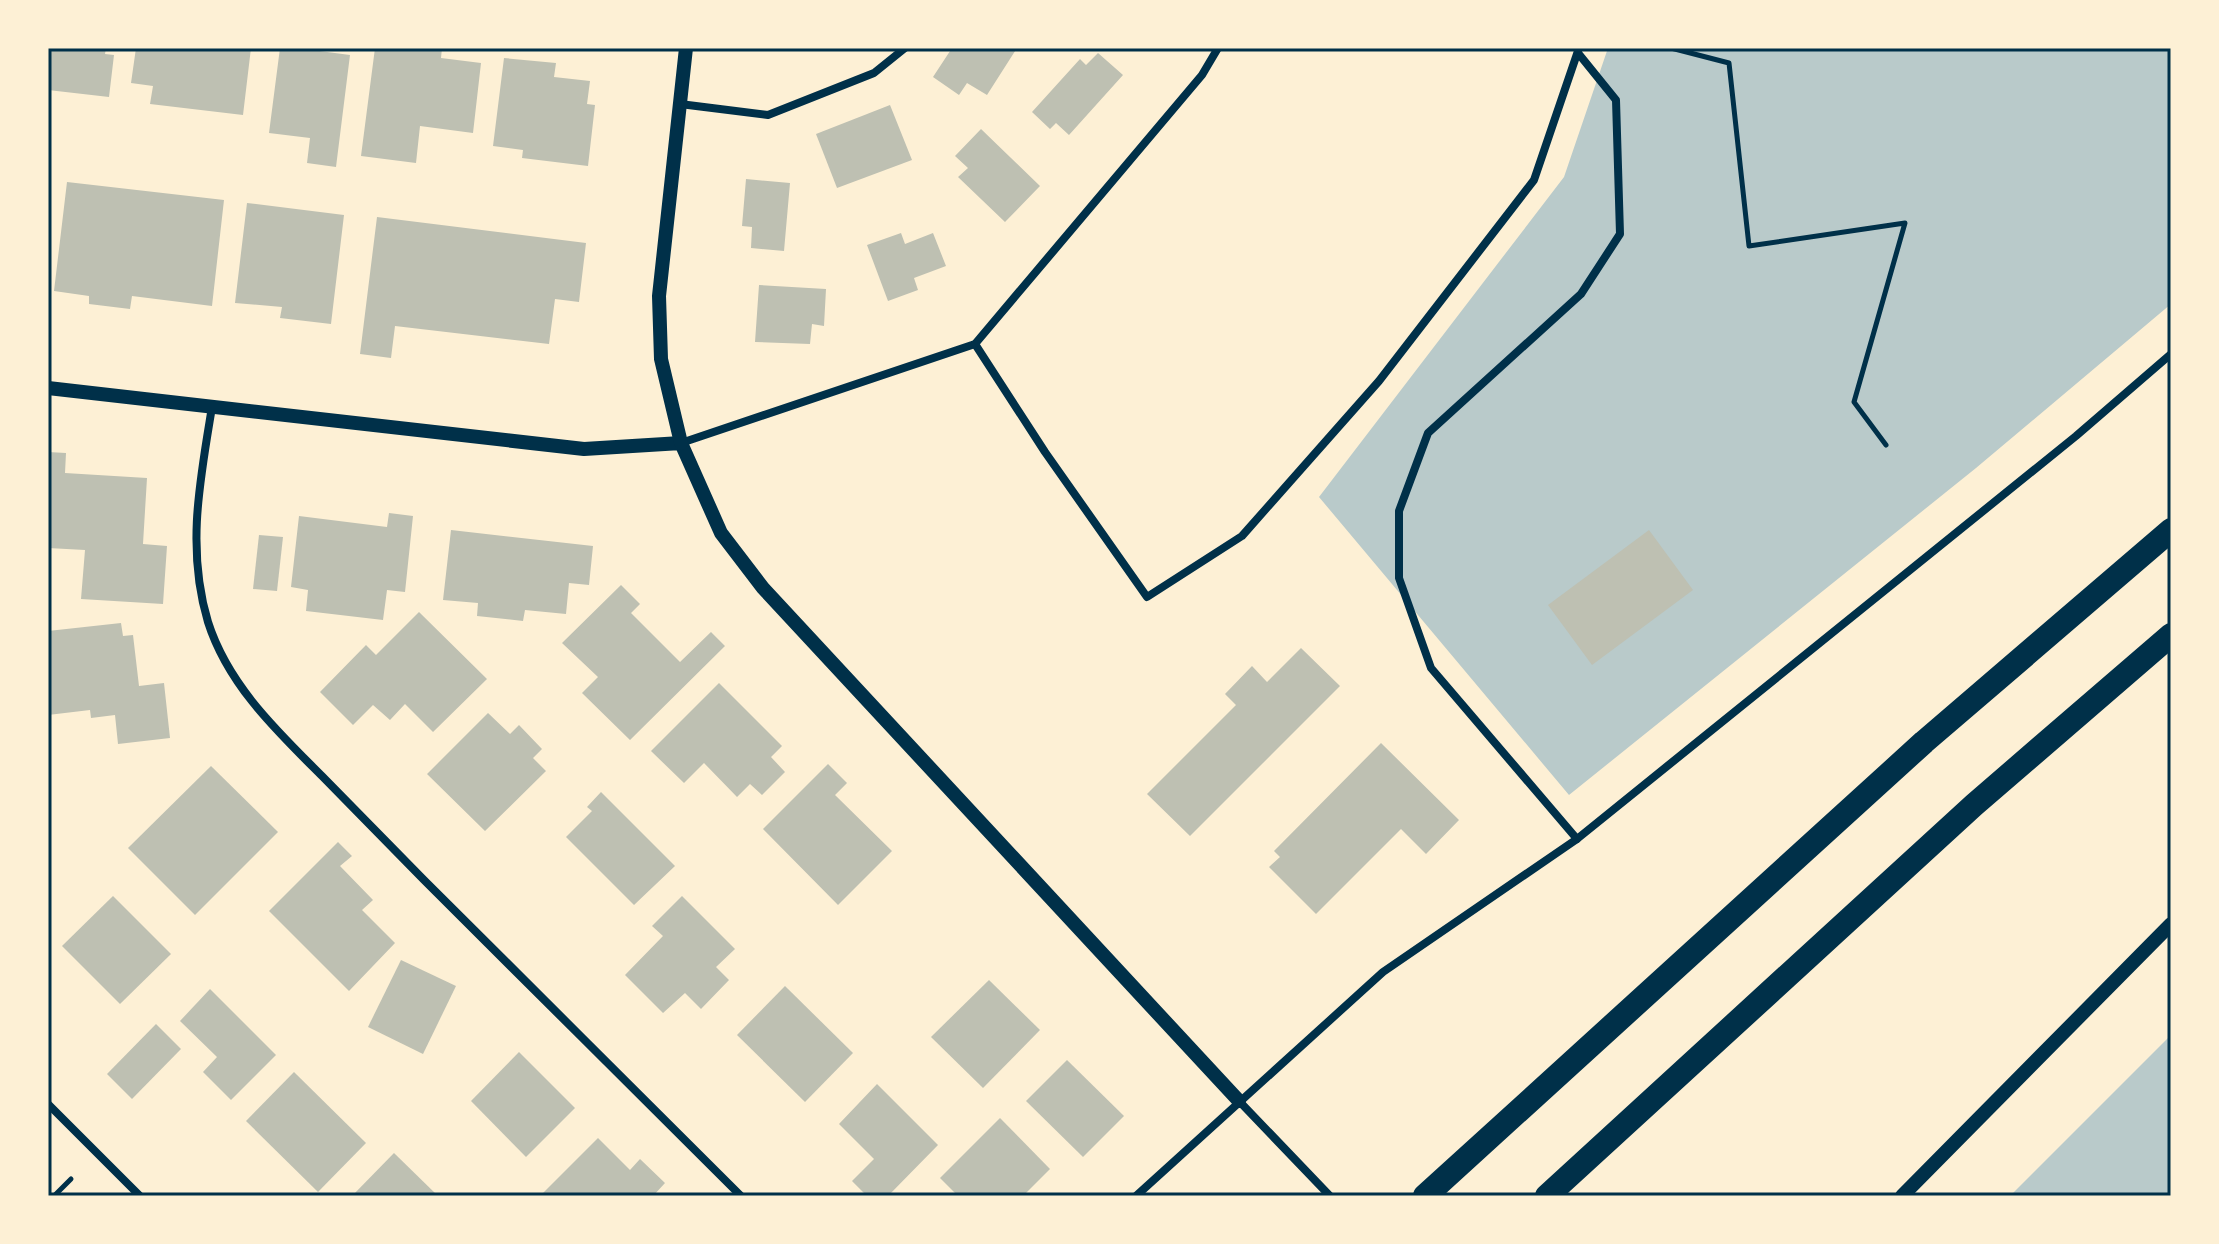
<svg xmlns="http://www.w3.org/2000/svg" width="2219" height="1244" font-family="'Archivo Narrow',sans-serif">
  <rect width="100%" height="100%" fill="#fdf0d5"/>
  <g fill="#b9caca">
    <path d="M1608 48H2171V304L1976 468 1569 795 1319 497 1564 177Z"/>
    <path d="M2171 1035V1196H2010Z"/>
  </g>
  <g fill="#bec0b2">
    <path d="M48 48H106L105 54 114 55 109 97 48 90Z"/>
    <path d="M136 48H251L243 115 150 104 153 86 131 83Z"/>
    <path d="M280 48H313L312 50 350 55 336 167 307 163 310 138 269 133Z"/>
    <path d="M375 48H442L441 58 481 63 473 133 420 126 416 163 361 156Z"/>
    <path d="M952 48H1017L987 95 967 83 959 95 933 77Z"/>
    <path d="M1098 53 1123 75 1069 135 1056 123 1050 129 1032 112 1080 59 1086 65Z"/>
    <path d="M504 58 556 63 554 77 590 81 587 104 595 105 588 166 522 158 523 150 493 146Z"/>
    <path d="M890 105 912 160 837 188 816 134Z"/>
    <path d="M981 129 1040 186 1005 222 958 177 968 168 955 156Z"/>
    <path d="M746 179 790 183 784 251 751 248 752 227 742 226Z"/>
    <path d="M67 182 224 200 212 306 132 296 130 309 89 304V296L54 291Z"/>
    <path d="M247 203 344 215 331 324 280 318 282 307 235 303Z"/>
    <path d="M377 217 586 243 579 302 555 299 549 344 395 326 391 358 360 354Z"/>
    <path d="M901 233 905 244 933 233 946 266 914 278 918 290 888 301 867 245Z"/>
    <path d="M759 285 826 289 824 326 812 324 810 344 755 342Z"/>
    <path d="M48 452 66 453 65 473 147 478 143 544 167 546 163 604 81 599 85 550 48 548Z"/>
    <path d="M389 513 413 516 405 592 387 590 383 620 306 611 308 590 291 587 299 516 387 527Z"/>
    <path d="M451 530 593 546 589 585 569 583 566 614 525 610 523 621 477 616 478 603 443 600Z"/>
    <path d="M1649 530 1693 590 1592 665 1548 605Z"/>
    <path d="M259 535 283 537 277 591 253 589Z"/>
    <path d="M621 585 640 604 631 613 680 662 711 632 725 646 630 740 582 693 598 677 562 643Z"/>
    <path d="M419 612 487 679 433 732 405 704 390 720 373 705 353 725 320 692 366 645 376 655Z"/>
    <path d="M121 623 123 636 133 635 139 686 164 683 170 738 118 744 115 715 91 718 90 710 48 715V631Z"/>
    <path d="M1301 648 1340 686 1190 836 1147 794 1236 705 1225 694 1252 666 1267 682Z"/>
    <path d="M719 683 782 746 771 757 785 772 762 795 750 784 737 797 704 763 684 783 651 751Z"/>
    <path d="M488 713 510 734 519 725 542 749 533 758 546 771 485 831 427 774Z"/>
    <path d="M1381 743 1459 820 1426 854 1401 829 1316 914 1269 867 1280 857 1274 851Z"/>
    <path d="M828 764 847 783 835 795 892 851 838 905 763 829Z"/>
    <path d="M211 766 278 832 195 915 128 848Z"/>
    <path d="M601 792 675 866 634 905 566 837 592 811 587 807Z"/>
    <path d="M338 842 352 856 340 866 373 900 362 910 395 943 349 991 269 911Z"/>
    <path d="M113 896 171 954 120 1004 62 946Z"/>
    <path d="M682 896 735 949 716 967 729 980 701 1009 685 993 663 1013 625 975 663 936 652 926Z"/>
    <path d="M401 960 456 986 423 1054 368 1027Z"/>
    <path d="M989 980 1040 1030 983 1088 931 1037Z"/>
    <path d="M785 986 853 1053 805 1102 737 1035Z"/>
    <path d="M210 989 276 1055 231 1100 203 1072 217 1057 180 1021Z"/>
    <path d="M156 1024 181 1049 132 1099 107 1074Z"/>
    <path d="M519 1052 575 1108 526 1157 471 1101Z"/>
    <path d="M1067 1060 1124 1116 1083 1157 1026 1101Z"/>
    <path d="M294 1072 366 1143 318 1192 246 1121Z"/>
    <path d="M877 1084 938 1145 888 1196H867L852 1181 874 1159 839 1124Z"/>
    <path d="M1000 1118 1050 1169 1023 1196H958L940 1178Z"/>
    <path d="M598 1138 630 1170 640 1159 665 1183 653 1196H540Z"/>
    <path d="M394 1153 438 1196H352Z"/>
  </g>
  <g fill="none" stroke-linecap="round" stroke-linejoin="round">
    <g stroke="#003049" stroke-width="5">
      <path d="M1671 48 1729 63 1749 246 1905 223 1854 402 1886 445"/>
      <path d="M54 1196 71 1179"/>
    </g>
    <g stroke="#003049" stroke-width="8">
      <path d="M680 104 768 115 874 73 905 48"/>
      <path d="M975 344 1045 452 1147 597 1242 536 1379 381 1534 180 1579 48"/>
      <path d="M212 407C200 480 186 549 208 622 228 685 277 731 322 776 356 811 390 845 424 880 530 985 635 1091 741 1196"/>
      <path d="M681 443 975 344 1202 75 1218 48"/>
      <path d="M1577 839 1431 668 1399 578V511L1428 433 1581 294 1620 234 1616 100 1578 53"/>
      <path d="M1239 1101 1330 1196"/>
      <path d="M48 1104 140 1196"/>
      <path d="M1136 1196 1383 972 1577 839 2076 436 2171 354"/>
    </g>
    <g stroke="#003049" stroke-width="14">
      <path d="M48 388 584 449 681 443 721 533 763 588 1239 1101"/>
      <path d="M681 443 661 359 659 296 686 48"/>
      <path d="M1902 1196 2171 924"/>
    </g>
    <g stroke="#003049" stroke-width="24">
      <path d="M1425 1196 1924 742 2171 530"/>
      <path d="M1547 1196 1974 805 2171 635"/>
    </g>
  </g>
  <rect width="2219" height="1244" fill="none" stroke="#fdf0d5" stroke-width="100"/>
  <rect x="50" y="50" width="2119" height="1144" fill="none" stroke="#003049" stroke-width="3"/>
</svg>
